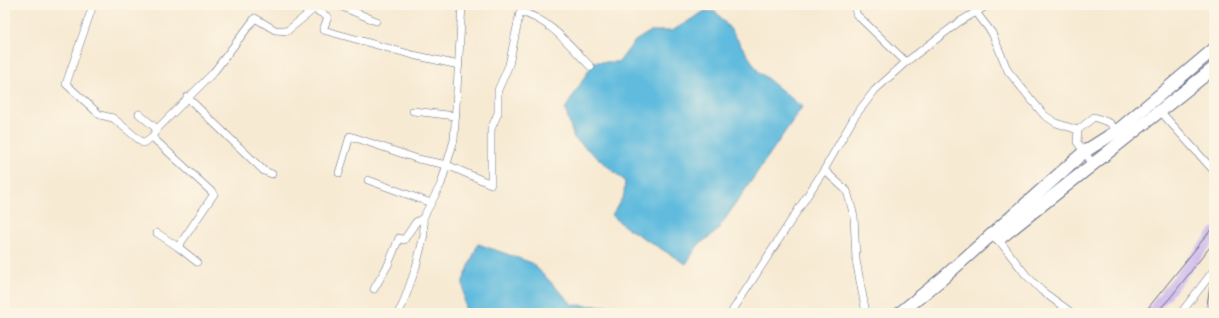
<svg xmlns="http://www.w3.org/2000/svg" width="1219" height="318" font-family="Dekko,sans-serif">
  <rect width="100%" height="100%" fill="#fcf5e5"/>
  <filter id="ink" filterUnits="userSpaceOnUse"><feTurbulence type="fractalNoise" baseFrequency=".025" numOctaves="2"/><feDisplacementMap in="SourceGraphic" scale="8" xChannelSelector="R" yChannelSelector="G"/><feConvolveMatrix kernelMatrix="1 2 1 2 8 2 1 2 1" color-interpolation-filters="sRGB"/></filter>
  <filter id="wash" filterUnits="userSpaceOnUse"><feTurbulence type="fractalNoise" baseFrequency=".012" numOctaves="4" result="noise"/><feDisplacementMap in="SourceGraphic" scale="16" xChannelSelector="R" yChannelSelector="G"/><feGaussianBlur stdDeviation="0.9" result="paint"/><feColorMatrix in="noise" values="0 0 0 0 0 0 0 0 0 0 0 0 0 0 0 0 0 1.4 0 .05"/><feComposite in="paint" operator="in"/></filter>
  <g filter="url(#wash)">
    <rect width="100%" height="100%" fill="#f7ead3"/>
    <g fill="#61bbde" stroke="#3e759e">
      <path d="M705 11 716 12 731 30 758 71 802 107 716 232 698 245 686 264 624 226 612 215 624 195 625 181 574 138 565 109 594 62H619L635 41 651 31H672Z"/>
      <path d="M478 244 532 263 573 305 627 307 628 313H465L463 281Z"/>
    </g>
    <g id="blocks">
      <g fill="#c6afee">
        <path d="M1214 226V242L1170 298 1156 313H1144Z"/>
        <path d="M1210 287 1214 288V312L1206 310Z"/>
      </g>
    </g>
  </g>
  <g filter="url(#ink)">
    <use href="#blocks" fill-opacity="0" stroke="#687087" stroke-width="1"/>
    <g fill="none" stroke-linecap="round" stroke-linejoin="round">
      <defs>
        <g id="minor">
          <path d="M93 5 66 84 100 115 113 118 143 143 152 137 157 129 213 73 255 18 275 30 287 31 314 9 328 17 323 30 413 55 459 65"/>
          <path d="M338 5 376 21"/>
          <path d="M855 5 856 14 906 62"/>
          <path d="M976 12 992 33 1008 71 1044 115 1056 123 1078 130"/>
          <path d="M187 97 264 171 272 174"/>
          <path d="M413 111 456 116"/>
          <path d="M1160 111 1214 171"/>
          <path d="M139 114 157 129"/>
          <path d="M152 137 214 194 178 247 157 233"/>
          <path d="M1093 164 1077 142 1078 130 1094 117 1110 123 1119 133"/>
          <path d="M824 170 847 191 854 216 856 260 866 313"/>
          <path d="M339 173 350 136 418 159 447 165 491 184V129L498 113V90L509 65 520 12C550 19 570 46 591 67"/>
          <path d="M368 180 431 203"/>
          <path d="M998 239 1026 275 1042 291 1072 313"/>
          <path d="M178 247 197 262"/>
          <path d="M374 289 388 265 399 238 404 240 416 222 423 218"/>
          <path d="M398 313 403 304 416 267 424 235 423 218 441 184 454 140 462 5"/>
          <path d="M731 313 824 170 855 116 875 90 906 62 959 22 988 5"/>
          <path d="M1181 313 1214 270"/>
        </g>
        <g id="trunk">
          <path d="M999 239 1214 68"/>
          <path d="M900 313 943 278 1084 152 1117 131 1214 49"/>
        </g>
      </defs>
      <use href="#minor" stroke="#687087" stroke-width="8"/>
      <use href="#trunk" stroke="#687087" stroke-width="14"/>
      <use href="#minor" stroke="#fff" stroke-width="7"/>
      <use href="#trunk" stroke="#fff" stroke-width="12"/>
    </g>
  </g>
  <rect width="1219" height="318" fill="none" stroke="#fcf5e5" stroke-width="20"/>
</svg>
